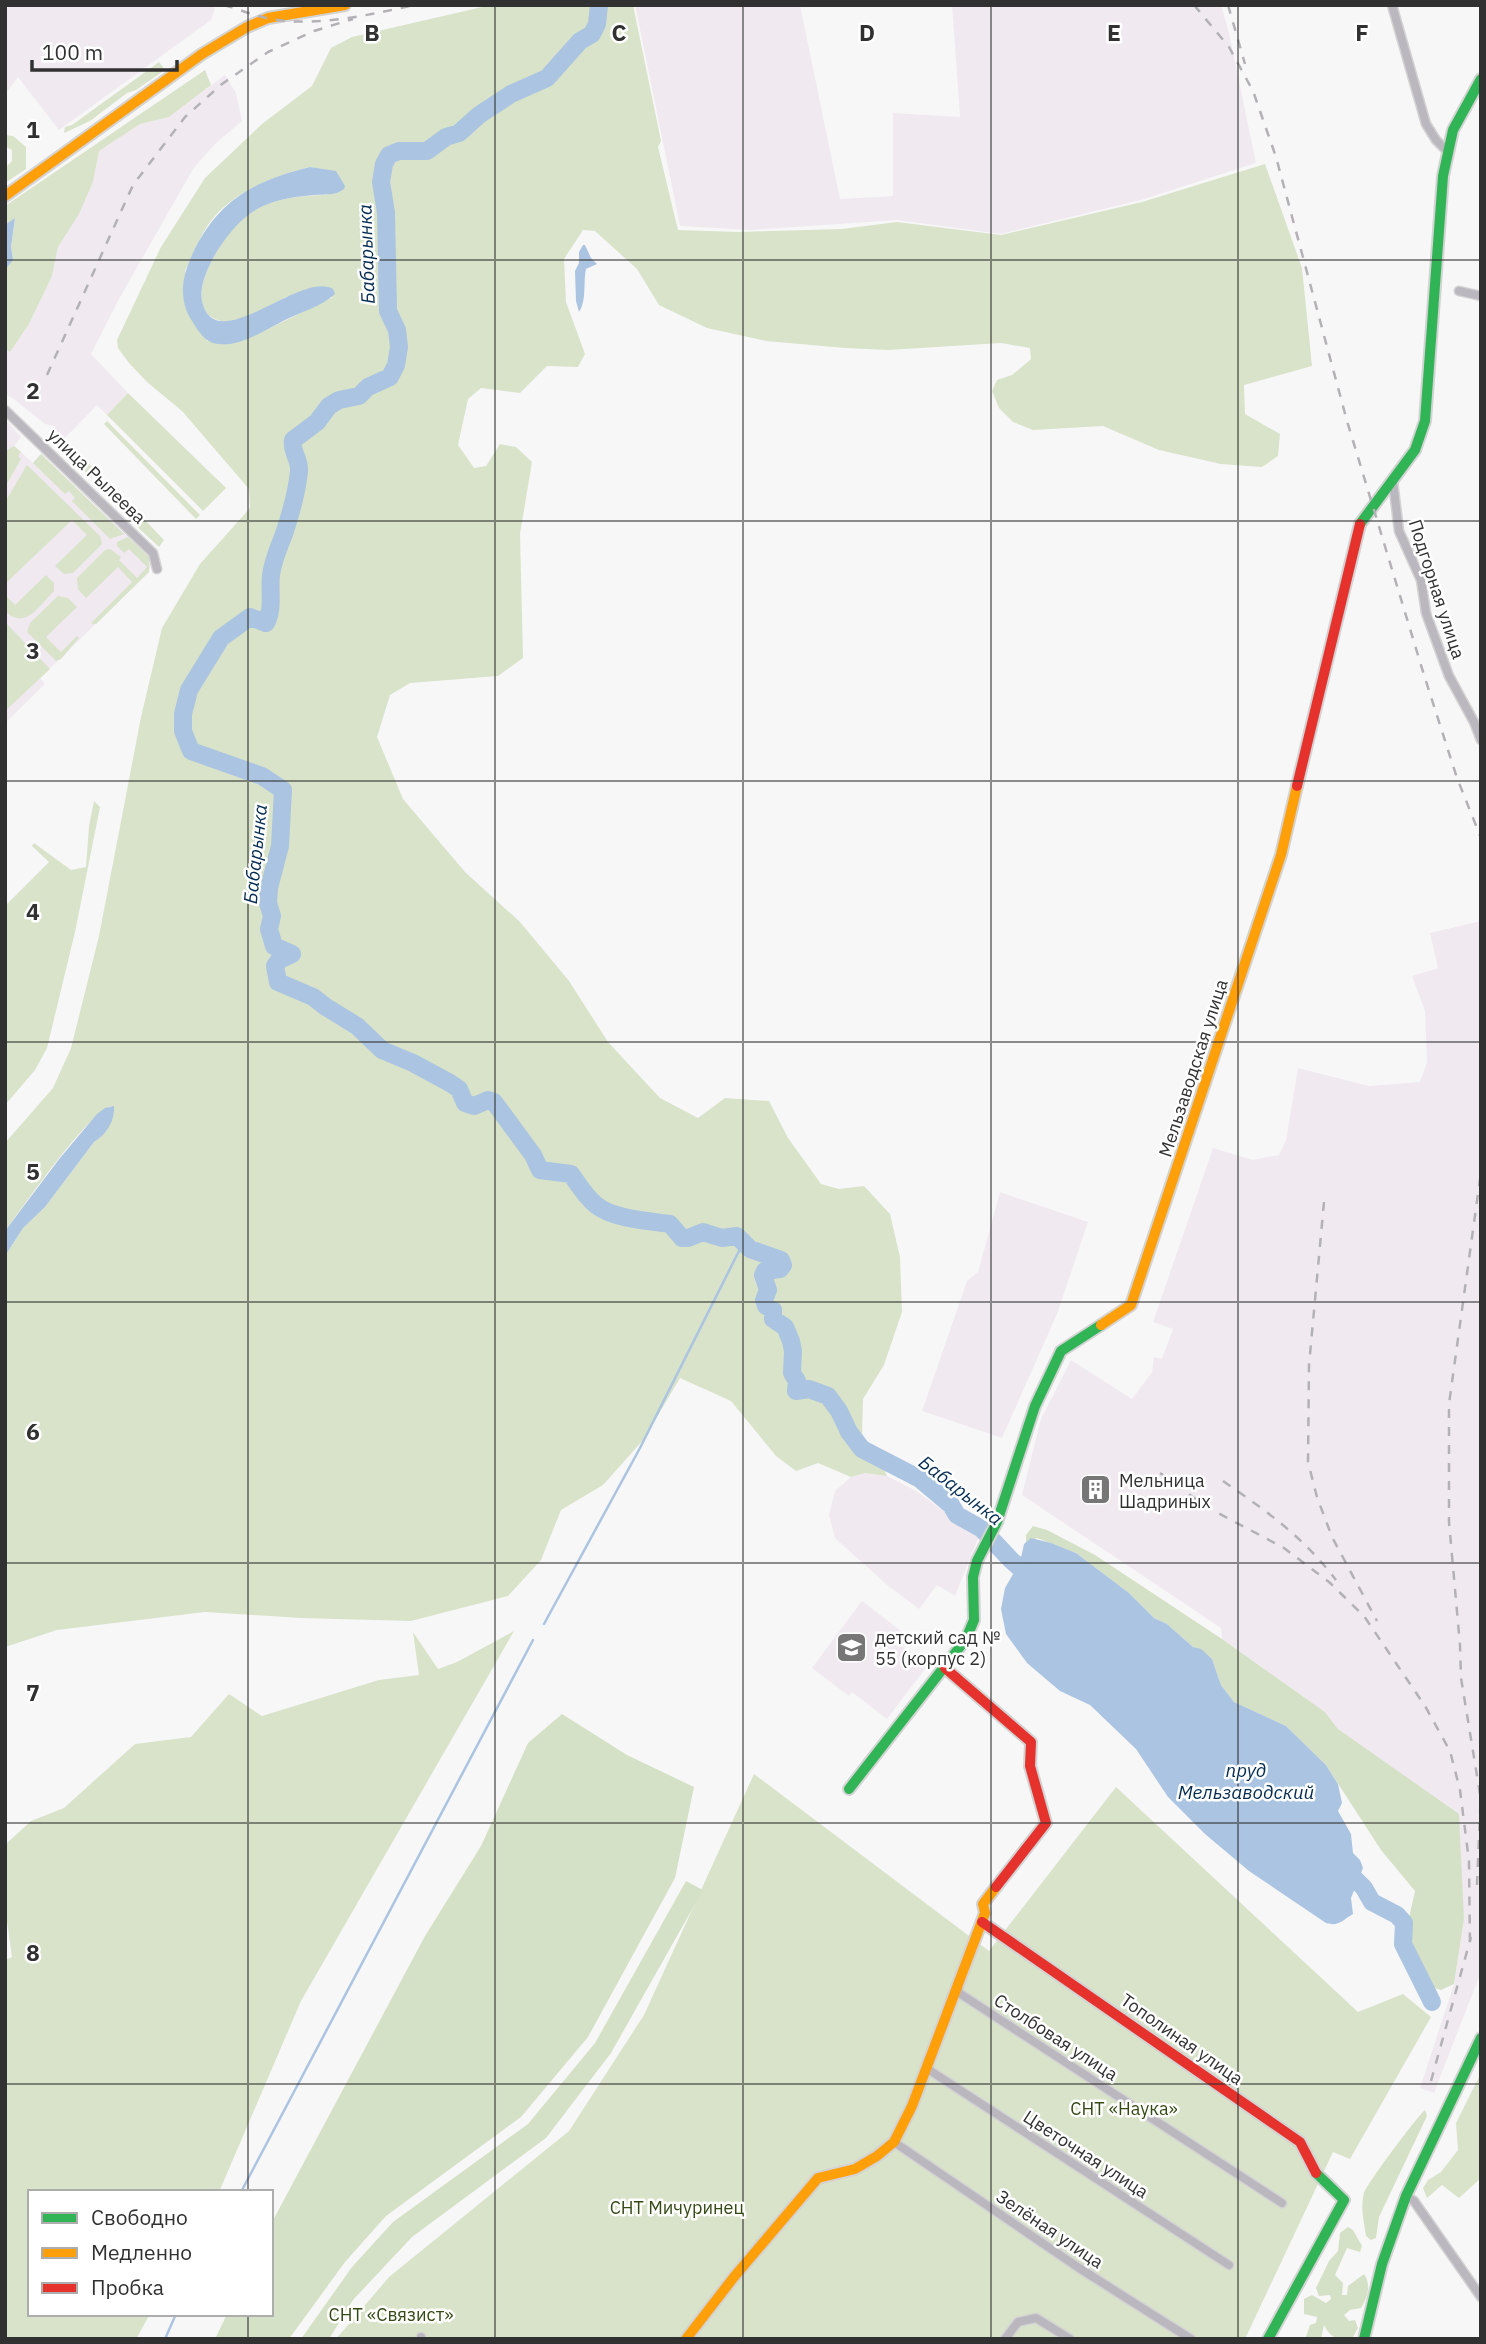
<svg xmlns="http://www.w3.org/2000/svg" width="1486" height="2344" font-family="'IBM Plex Sans',sans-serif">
  <rect width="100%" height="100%" fill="#f8f7f8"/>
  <g fill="#f0eaf0">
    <path d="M5 5H216L211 20 59 130 18 77 5 94Z"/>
    <path d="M635 5H800L840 199 893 196V113L960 117 952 5H1221L1229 33 1256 163 1141 200 1001 234 897 220 751 230 680 226Z"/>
    <path d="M225 75 236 93 242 121 215 144 193 169 119 299 91 354 128 393 107 415 97 405 61 442 51 431 55 426 45 424 14 399 5 394V349L10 352 29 324 52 276 58 247 79 214 93 182 99 151 140 124 169 117Z"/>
    <path d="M5 419 21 437 14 446 33 463 41 454 149 557 151 564 149 572 40 678 45 684 5 723Z"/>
    <path d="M1481 921V1972L1434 2093 1420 2088 1454 1984 1464 1919 1338 1729 1325 1712 1222 1639 1221 1628 1022 1495 1041 1419 1071 1360 1132 1399 1152 1372 1154 1357 1162 1359 1173 1329 1153 1322 1213 1148 1253 1160 1279 1155 1286 1140 1298 1068 1369 1086 1420 1082 1427 1062 1425 1011 1412 976 1438 968 1430 933Z"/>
    <path d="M1000 1192 1088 1222 1057 1314 1002 1438 922 1411 967 1281 978 1272Z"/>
    <path d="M865 1473 887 1476 916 1491 979 1536 955 1596 937 1585 919 1609 886 1584 835 1538 829 1515 835 1491 851 1477Z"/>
    <path d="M862 1601 905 1634 898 1643 928 1665 887 1719 852 1692 849 1696 812 1668Z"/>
  </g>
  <g fill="#d8e3ca" fill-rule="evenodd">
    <path d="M491 5H633L661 141 658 147 678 230 738 232 842 229 897 222 1001 235 1142 202 1265 164 1302 268 1312 366 1244 385 1245 414 1280 434 1278 456 1262 467 1221 464 1159 450 1103 426 1033 430 1013 422 999 408 992 391 997 380 1012 375 1031 359 1030 348 1001 343 888 350 845 348 766 341 707 328 659 305 637 269 595 231 583 230 564 259 566 302 585 354 578 367 547 366 520 393 481 388 468 399 458 445 474 468 486 466 500 444 516 447 532 462 520 534 523 658 498 676 410 683 390 695 377 737 403 799 465 872 520 922 569 981 608 1042 660 1098 698 1118 725 1098 769 1101 788 1138 821 1184 839 1189 864 1186 890 1214 900 1257 902 1312 884 1365 863 1399 862 1438 876 1451 887 1476 865 1473 851 1477 818 1463 796 1471 776 1456 731 1401 680 1378 644 1439 603 1485 561 1510 541 1560 508 1596 411 1621 300 1618 205 1612 57 1630 5 1647V1256L23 1228 45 1207 94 1142C108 1133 108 1122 111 1106 85 1116 25 1205 5 1231V1143L53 1088 71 1048 99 936 141 717 162 628 200 564 250 508 249 489 182 411 147 382 129 363 118 348 117 340 161 247 205 178 262 124 312 86 331 48 352 37ZM310 167 336 172 327 195C300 195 268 199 245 215 224 230 174 310 221 321 239 325 270 305 286 297 295 293 322 297 333 297L264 331 233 343 207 341 185 271C194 252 201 233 214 217 237 190 277 175 310 167Z"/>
    <path d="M159 62 163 67 162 72 136 90 127 93 90 121 64 133 65 127 72 125Z"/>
    <path d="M205 70 211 85 169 117 140 124 99 151 93 182 79 214 58 247 52 276 29 324 10 352 5 349V270L12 260 11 247 15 219 5 225V206Z"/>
    <path d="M5 135 13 136 26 147V169L5 183V168L12 161V150L5 146Z"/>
    <path d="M128 393 226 488 203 511 107 415Z"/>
    <path d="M107 421 200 515 196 519 104 424Z"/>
    <path d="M71 445 96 471 91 478 64 453Z"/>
    <path d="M14 446 21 452 18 456 21 459 5 487V451Z"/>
    <path d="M41 454 124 534 110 539 72 501 75 498 69 491 65 494 33 463Z"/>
    <path d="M27 465 100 536 102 544 73 573 64 574 55 566 87 535 72 520 5 584V502Z"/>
    <path d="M139 514 164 540 159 547 132 522Z"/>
    <path d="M128 537 149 557V572L96 624H93L91 623 132 582 118 567 86 598 78 589 77 578 105 550 110 549 121 557 119 560 137 578 147 567 129 549 124 553 117 546V542Z"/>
    <path d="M46 575 54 583V591C39 606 25 631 5 611V595L15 605Z"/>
    <path d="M58 596 68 598 77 607 46 637 61 652 77 636 79 638 61 659 56 661 27 632 30 623Z"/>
    <path d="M5 622 50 669 5 711Z"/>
    <path d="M94 801 100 807 75 932 47 1048 35 1070 5 1105V906L49 862 32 846 34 843 71 870 86 867 89 826Z"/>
    <path d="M514 1631 301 2001 219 2192H30V2314H150L136 2339H5V1960L12 1957 5 1907 7 1843 31 1821 64 1808 135 1744 191 1737 229 1694 262 1716 379 1680 419 1675 413 1632 438 1669 457 1662Z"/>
    <path d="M754 1774 989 1951 1116 1787 1358 2012 1403 1994 1431 2017 1350 2159 1333 2152 1245 2339H336L389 2277 569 2131 644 2015Z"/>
    <path d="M1481 2073V2178L1459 2198 1442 2185 1427 2198 1423 2188 1428 2180 1441 2172 1458 2150 1456 2123Z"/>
  </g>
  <g fill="#d5e1c6">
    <path d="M1033 1526 1047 1530 1095 1555 1222 1639 1325 1712 1338 1729 1459 1814 1464 1919 1454 1984 1441 1990 1431 1987 1407 1944 1408 1922 1415 1891 1381 1850 1326 1765 1286 1726 1234 1702 1221 1685 1212 1659 1193 1647 1167 1624 1154 1618 1129 1593 1076 1553 1037 1538 1026 1543V1535Z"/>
    <path d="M562 1714 627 1755 694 1787 675 1878 588 2037 521 2117 386 2216 345 2262 289 2339H215L227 2314H271V2224L425 1936 481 1846 528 1743Z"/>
    <path d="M686 1881 703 1890 611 2053 546 2138 412 2237 353 2300 329 2339H301L352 2267 393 2222 528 2124 595 2043Z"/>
    <path d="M1425 2110 1427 2116 1379 2217 1376 2238 1371 2240 1366 2236C1364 2222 1360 2207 1364 2193 1366 2185 1419 2114 1425 2110Z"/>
    <path d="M1348 2227 1353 2230 1362 2246 1360 2252 1347 2248 1335 2275 1343 2283 1342 2295H1347L1348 2286 1364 2274C1372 2286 1367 2298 1361 2308L1350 2310 1344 2315 1349 2321 1355 2320 1358 2328 1352 2339C1337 2339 1331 2339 1324 2325L1321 2339H1300L1306 2337 1310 2325 1316 2323 1317 2317 1304 2314V2299L1312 2295 1326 2303 1331 2299 1330 2295 1319 2296 1316 2288 1329 2261 1338 2251 1340 2233Z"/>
  </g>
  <g fill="#abc4e1">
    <path d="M310 167 336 171 345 186 344 189C335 196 325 194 314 195 264 199 244 210 217 251 209 265 199 285 202 301 215 360 300 270 333 289L335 294C322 306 299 313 283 321 266 330 239 347 219 344 205 343 199 332 192 321 178 299 182 277 192 255 217 201 253 181 310 167Z"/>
    <path d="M15 218 11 247 13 260 5 270V225Z"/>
    <path d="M583 245H585L591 258 597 264 586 269C583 282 587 301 579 312L576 301 575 271 579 263V252Z"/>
    <path d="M114 1106C115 1121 106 1135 94 1142L45 1207 23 1228 5 1256V1231L60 1158 97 1114 105 1108Z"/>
    <path d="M1031 1538 1051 1543 1076 1553 1129 1593 1154 1618 1167 1624 1193 1647 1201 1649 1212 1659 1221 1685 1234 1702 1286 1726 1326 1765 1338 1784 1342 1803 1338 1811 1351 1834 1353 1853 1360 1860 1363 1868 1351 1898 1353 1914C1343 1920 1338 1927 1326 1923L1249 1871 1205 1834 1168 1797 1136 1749 1090 1705 1060 1691 1027 1663 1006 1634 1001 1609 1005 1588 1020 1562 1024 1544Z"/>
  </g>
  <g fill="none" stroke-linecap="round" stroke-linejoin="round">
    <g stroke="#abc4e1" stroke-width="2.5">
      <path d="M544 1624 640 1448 744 1241"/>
      <path d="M241 2192 533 1640"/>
      <path d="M165 2339 176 2314"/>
    </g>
    <g stroke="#abc4e1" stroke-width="18">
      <path d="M599 5 597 24 592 34 580 41 547 78 511 94 479 115 459 133 446 137 427 151H399L389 155 384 164 381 182 386 213 388 311 397 330 399 347 396 365 390 377 368 387 359 396 339 400 329 406 317 422 293 440C291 452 300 459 299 471 297 493 291 513 284 534 279 547 273 560 271 575 269 590 274 609 266 623L250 617 221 638 189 690 183 714V731L191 751 262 776 283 790 280 846 269 888 268 903 272 916 269 929 274 946 292 954 279 960 275 966 278 982 313 997 326 1007 357 1026 382 1050 413 1063 450 1083 459 1089 465 1103 474 1106 488 1100 494 1102 533 1155 540 1170 571 1174C578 1184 586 1197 596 1205 613 1219 648 1221 670 1224L682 1238H688L703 1232 722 1238 737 1236 750 1249 781 1260 783 1265 780 1269 765 1271 763 1275 768 1290 764 1300 766 1306 773 1310V1319L785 1327 791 1341 793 1351 792 1373 797 1381 796 1391 809 1389 828 1396 839 1411 849 1432 862 1449 920 1479 951 1505 957 1515 982 1529 1011 1560 1036 1582"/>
      <path d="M1340 1864 1364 1888 1372 1902 1397 1915 1404 1923 1403 1944 1432 2002"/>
    </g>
    <defs>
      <g id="street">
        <path d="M1392 5 1426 124 1436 140 1448 152"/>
        <path d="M1459 291 1481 296"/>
        <path d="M5 410 153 553 157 569"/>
        <path d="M1393 482 1399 531 1421 580 1426 613 1449 676 1474 722 1481 740"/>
        <path d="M958 1987 959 1993 1282 2203"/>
        <path d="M926 2068 1229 2265"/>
        <path d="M894 2142 1079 2268 1191 2339"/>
        <path d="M1406 2196 1414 2201 1481 2297"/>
        <path d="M421 2339V2337"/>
        <path d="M1005 2339 1018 2322 1036 2318 1070 2339"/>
      </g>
      <g id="fast">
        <path d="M1360 524 1415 450 1425 421 1443 176 1453 130 1481 79"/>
        <path d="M849 1789 966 1639 974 1620 973 1577 977 1561 997 1522 1035 1406 1061 1351 1101 1325"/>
        <path d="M1268 2339 1344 2200 1316 2173"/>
        <path d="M1364 2339 1382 2264 1406 2196 1481 2038"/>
      </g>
      <g id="slow">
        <path d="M5 196 202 54 247 27 268 18 345 5"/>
        <path d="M1101 1325 1131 1305 1281 855 1297 786"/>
        <path d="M686 2339 734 2277 818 2178 855 2169 877 2156 894 2142 912 2106 985 1913 983 1904 996 1887"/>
      </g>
      <g id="jam">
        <path d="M1297 786 1360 524"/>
        <path d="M945 1668 1031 1742 1030 1766 1046 1823 996 1887"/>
        <path d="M982 1922 1300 2142 1316 2173"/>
      </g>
    </defs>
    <use href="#street" stroke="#d4d3d4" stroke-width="11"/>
    <use href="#fast" stroke="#d4d3d4" stroke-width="14"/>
    <use href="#slow" stroke="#d4d3d4" stroke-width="14"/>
    <use href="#jam" stroke="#d4d3d4" stroke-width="14"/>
    <use href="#street" stroke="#bab7be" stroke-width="8"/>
    <use href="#fast" stroke="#30b455" stroke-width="10"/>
    <use href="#slow" stroke="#ff9f0a" stroke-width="10"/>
    <use href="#jam" stroke="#e5322d" stroke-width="10"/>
    <g stroke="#b3b1b5" stroke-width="2.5" stroke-dasharray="9 9" stroke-linecap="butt">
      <path d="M224 5C238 9 252 15 266 18 311 28 370 15 414 5"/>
      <path d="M1194 5 1229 47 1253 91 1276 157 1347 421 1424 675 1457 778 1481 838"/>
      <path d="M1228 5 1245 64"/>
      <path d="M47 375 133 185 185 117 222 84 268 52 314 31 353 19"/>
      <path d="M1324 1202 1309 1365 1308 1462 1317 1497 1332 1537 1377 1621"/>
      <path d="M1160 1473 1205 1506 1284 1548 1329 1582 1364 1616 1425 1706 1450 1751 1460 1790 1469 1861 1470 1947"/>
      <path d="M1223 1481C1268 1512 1303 1537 1336 1580"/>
      <path d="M1480 1794 1461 1678 1460 1645 1449 1522V1404L1481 1172"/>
      <path d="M1477 1885 1481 1790"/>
      <path d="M1431 2081 1471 1937"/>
    </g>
  </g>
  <path fill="none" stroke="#323132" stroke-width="2" stroke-opacity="0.55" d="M248 5V2192M495 5V2339M743 5V2339M991 5V2339M1238 5V2339M5 260H1481M5 521H1481M5 781H1481M5 1042H1481M5 1302H1481M5 1563H1481M5 1823H1481M5 2084H1481M248 2314V2339"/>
  <defs>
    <symbol id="building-square" viewBox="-11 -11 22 22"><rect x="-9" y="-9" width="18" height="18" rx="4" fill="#777677" stroke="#fff"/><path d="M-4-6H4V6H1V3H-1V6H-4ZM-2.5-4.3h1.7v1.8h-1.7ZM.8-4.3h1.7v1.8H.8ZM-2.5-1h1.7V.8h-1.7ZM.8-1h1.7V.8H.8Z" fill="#fff"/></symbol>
    <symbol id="school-square" viewBox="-11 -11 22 22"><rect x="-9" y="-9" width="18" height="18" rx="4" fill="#777677" stroke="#fff"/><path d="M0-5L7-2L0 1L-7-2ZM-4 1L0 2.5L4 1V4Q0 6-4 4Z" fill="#fff"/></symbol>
  </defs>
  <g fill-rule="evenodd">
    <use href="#building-square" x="1078" y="1472" width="35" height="35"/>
    <use href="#school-square" x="834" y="1630" width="35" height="35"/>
  </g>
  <g text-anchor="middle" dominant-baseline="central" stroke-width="5" stroke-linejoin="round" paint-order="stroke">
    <g font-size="18" fill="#323132" stroke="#fff">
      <text transform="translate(97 476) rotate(44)">улица Рылеева</text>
      <text transform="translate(1437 589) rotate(72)">Подгорная улица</text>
      <text transform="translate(1193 1068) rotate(-72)">Мельзаводская улица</text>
      <text transform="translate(1056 2037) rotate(33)">Столбовая улица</text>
      <text transform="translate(1182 2039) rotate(35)">Тополиная улица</text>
      <text transform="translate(1086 2154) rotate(33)">Цветочная улица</text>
      <text transform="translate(1050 2229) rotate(34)">Зелёная улица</text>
    </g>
    <g font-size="18" fill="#323132" stroke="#fff" text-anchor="start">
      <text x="1119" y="1480">Мельница<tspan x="1119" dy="21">Шадриных</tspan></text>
      <text x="875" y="1637">детский сад №<tspan x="875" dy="21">55 (корпус 2)</tspan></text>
    </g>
    <g font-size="18" fill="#344914" stroke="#fff">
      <text x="1124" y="2108">СНТ «Наука»</text>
      <text x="677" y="2207">СНТ Мичуринец</text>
      <text x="391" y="2314">СНТ «Связист»</text>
    </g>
    <g font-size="19" font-style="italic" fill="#042b51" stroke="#fff">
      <text transform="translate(366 254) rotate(-92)">Бабарынка</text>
      <text transform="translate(255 854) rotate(-84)">Бабарынка</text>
      <text transform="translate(961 1490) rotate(38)">Бабарынка</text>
      <text x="1246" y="1770">пруд<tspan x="1246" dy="22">Мельзаводский</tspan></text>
    </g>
  </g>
  <g font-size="23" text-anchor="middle" font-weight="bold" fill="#323132" stroke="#fff" stroke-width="5" stroke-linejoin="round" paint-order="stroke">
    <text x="372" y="41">B</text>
    <text x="619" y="41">C</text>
    <text x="867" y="41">D</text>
    <text x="1114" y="41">E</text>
    <text x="1362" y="41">F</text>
    <text x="33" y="138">1</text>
    <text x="33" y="399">2</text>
    <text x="33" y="659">3</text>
    <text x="33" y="920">4</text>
    <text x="33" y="1180">5</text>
    <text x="33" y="1440">6</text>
    <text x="33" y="1701">7</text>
    <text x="33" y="1961">8</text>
  </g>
  <rect width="1486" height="2344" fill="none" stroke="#323132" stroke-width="14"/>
  <rect x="28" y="2190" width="245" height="126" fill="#ffffff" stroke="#adadad" stroke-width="2"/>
  <rect x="42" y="2213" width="35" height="10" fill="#30b455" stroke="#adadad" stroke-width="2"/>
  <text x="91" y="2225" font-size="21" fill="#323132">Свободно</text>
  <rect x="42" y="2248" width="35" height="10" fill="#ff9f0a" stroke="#adadad" stroke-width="2"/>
  <text x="91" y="2260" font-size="21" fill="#323132">Медленно</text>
  <rect x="42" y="2283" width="35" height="10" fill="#e5322d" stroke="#adadad" stroke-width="2"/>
  <text x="91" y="2295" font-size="21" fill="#323132">Пробка</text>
  <path d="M32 60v10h145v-10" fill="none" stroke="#323132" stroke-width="3.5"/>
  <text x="42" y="60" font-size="21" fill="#323132" stroke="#ffffff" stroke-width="5" paint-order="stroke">100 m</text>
</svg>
